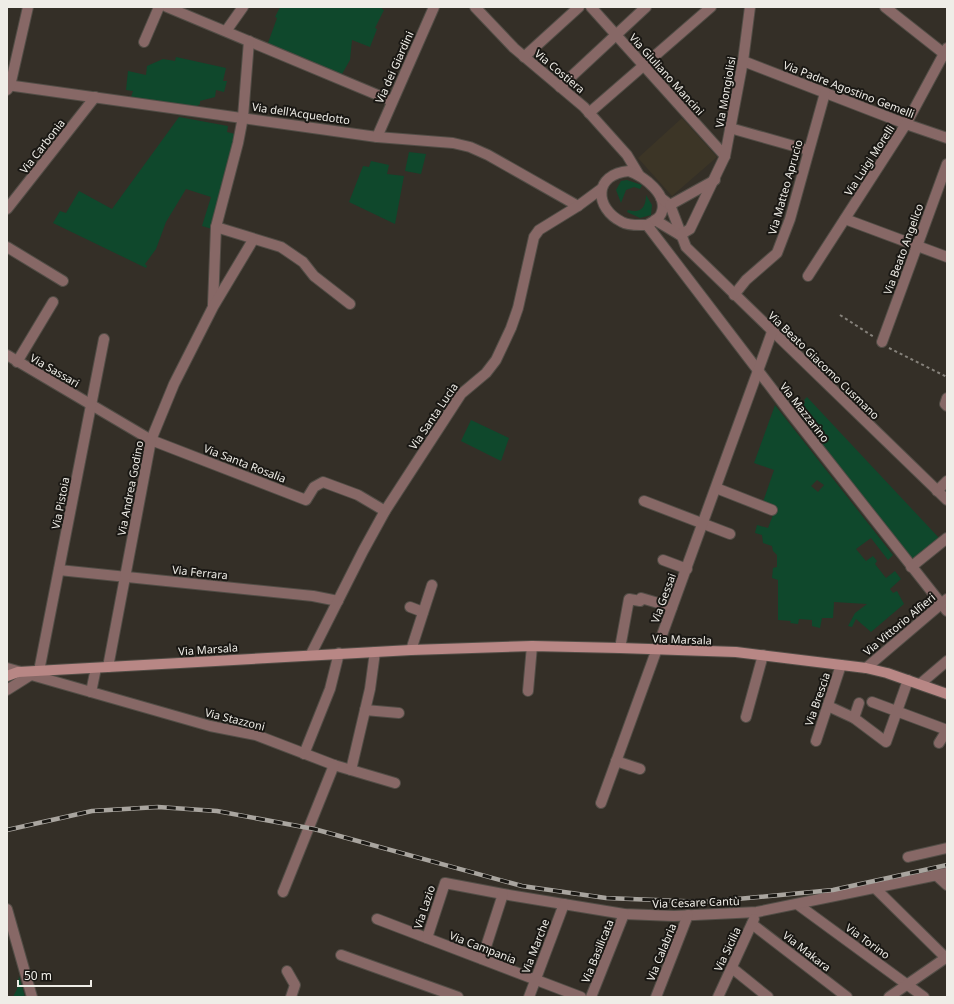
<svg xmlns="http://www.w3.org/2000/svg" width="954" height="1004" font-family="'Noto Sans',sans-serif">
  <rect width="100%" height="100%" fill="#342f27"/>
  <path fill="#3c3526" d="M682 118 717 157 672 196 638 158Z"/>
  <g fill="#0f482c" fill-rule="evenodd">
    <path d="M280 7H383L382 9 384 10 375 28 377 29 370 47 352 40 350 60 342 74 268 43 277 18 275 17Z"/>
    <path d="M176 57 226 68 223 81H227L224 92 216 90 215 97 200 101V104L196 107 131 97 133 91 126 90 128 71 146 75 147 66 163 59 175 61Z"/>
    <path d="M179 117 228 126 227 132 235 134 237 127 212 229 202 226 211 197 186 189 166 222 156 249 145 264 147 266 146 268 53 223 60 211 66 213 79 191 112 209Z"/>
    <path d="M409 152 426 154 421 174 405 171Z"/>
    <path d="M371 161 389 165 387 174 404 176 395 224 349 202 363 166 369 167Z"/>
    <path d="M627 180 642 185 640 189 634 187 626 190 621 203 616 190 621 181Z"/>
    <path d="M646 195 652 205 651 215 640 218 627 212 628 210C641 214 646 207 646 195Z"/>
    <path d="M807 397 940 539 913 561 797 411 805 402 804 400Z"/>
    <path d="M775 405 893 555 888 560 871 538 856 549 866 561 873 556 877 561 875 564 886 578 895 571 901 579 890 589 893 593 897 591 904 604 871 632 856 619 852 627 848 626 855 613 867 604 834 602 833 618H822L820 628 812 626V620L799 619 798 624 790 623 791 621 778 620V580L772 578 773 568 777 567V555L773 551 772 546 763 543 762 535 755 533 757 525 768 528 776 507 763 502 774 470 754 463ZM817 480 824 485 818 492 811 486Z"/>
    <path d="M471 420 509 438 501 461 461 441Z"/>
    <path d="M19 976 25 997H13L17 989Z"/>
  </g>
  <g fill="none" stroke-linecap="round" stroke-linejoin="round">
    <defs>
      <g id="minor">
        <path d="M167 7 392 101"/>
        <path d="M475 7 514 48 584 107 627 155 639 175"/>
        <path d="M591 7 725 156"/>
        <path d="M885 7 947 56"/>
        <path d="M226 31 243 7"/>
        <path d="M144 42 159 7"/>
        <path d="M524 57 579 7"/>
        <path d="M743 61 906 124 947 138"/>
        <path d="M7 85 377 137 453 143 470 147 488 155 578 206"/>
        <path d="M560 87 646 7"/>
        <path d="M7 90 10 86 28 7"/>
        <path d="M589 113 711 7"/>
        <path d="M730 128 808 150"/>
        <path d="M377 137 434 7"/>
        <path d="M629 171C643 176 670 195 661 214 659 219 652 222 647 225 639 225 629 226 622 222 594 208 593 174 629 171Z"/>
        <path d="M661 198 670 205 686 247 947 500"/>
        <path d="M670 205 715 180"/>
        <path d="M7 209 95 97"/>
        <path d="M845 219 947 257"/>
        <path d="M655 220 680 235"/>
        <path d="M647 225 789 411 947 611"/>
        <path d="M216 227 281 247 303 262 314 276 350 304"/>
        <path d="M680 235 690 229 725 156 743 61 750 7"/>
        <path d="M7 247 63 281"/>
        <path d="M808 276 906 124 947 48"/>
        <path d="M734 295 746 280 777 253 790 219 825 93"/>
        <path d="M213 305 216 227 238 143 243 117 249 41"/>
        <path d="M882 342 947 164"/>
        <path d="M7 355 151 440 306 500 314 487 323 482 358 495 385 511"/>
        <path d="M17 362 53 302"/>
        <path d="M947 398 945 404 947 406"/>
        <path d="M716 488 772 510"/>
        <path d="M937 491 947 481"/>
        <path d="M644 501 730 534"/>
        <path d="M663 560 687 569"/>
        <path d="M911 567 947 538"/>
        <path d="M59 570 313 596 338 601"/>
        <path d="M410 607 423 612"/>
        <path d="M620 648 629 599 640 601 641 598 672 607"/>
        <path d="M411 650 432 585"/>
        <path d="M311 654 363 551 385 511 461 394 486 373 496 360 511 328 518 308 534 237 539 230 578 206 601 189"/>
        <path d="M108 667 151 440 174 384 213 307 253 240"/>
        <path d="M7 668 210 726 256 735 334 765 395 783"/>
        <path d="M866 668 947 599"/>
        <path d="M39 671 104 339"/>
        <path d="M920 684 947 661"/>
        <path d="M7 690 34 673"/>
        <path d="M528 691 532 646"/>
        <path d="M91 692 96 668"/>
        <path d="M872 702 947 730 939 743"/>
        <path d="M828 706 854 718 886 742 908 680"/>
        <path d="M365 710 399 713"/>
        <path d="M746 717 763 655"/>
        <path d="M854 718 859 703"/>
        <path d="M816 741 841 665"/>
        <path d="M304 754 330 689 339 653"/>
        <path d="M616 761 640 769"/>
        <path d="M351 770 370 689 375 652"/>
        <path d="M601 803 772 332"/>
        <path d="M908 857 947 848"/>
        <path d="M936 875 947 885"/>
        <path d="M875 888 946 958"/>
        <path d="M283 892 334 765"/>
        <path d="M797 904 924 997"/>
        <path d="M7 909 32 997"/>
        <path d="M377 919 581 997"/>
        <path d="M752 924 847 997"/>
        <path d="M427 938 445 883 503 894 624 914 674 916 757 912 947 873"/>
        <path d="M341 955 458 997"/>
        <path d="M482 959 503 894"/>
        <path d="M732 968 768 997"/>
        <path d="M287 971 295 985 291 997"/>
        <path d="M529 997 564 904"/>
        <path d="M591 997 624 914"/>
        <path d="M656 997 688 915"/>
        <path d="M718 997 754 919"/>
        <path d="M889 997 947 957"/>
      </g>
      <path id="secondary" d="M7 676 18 672 411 650 532 646 620 648 736 652 866 668 887 673 947 694"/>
    </defs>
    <use href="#minor" stroke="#524d46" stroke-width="12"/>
    <use href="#secondary" stroke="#524d46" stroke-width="12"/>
    <g stroke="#86827b" stroke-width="2" stroke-dasharray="3 3" stroke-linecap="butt">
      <path d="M840 315 874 337"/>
      <path d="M889 348 947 377"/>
    </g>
    <use href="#minor" stroke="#876866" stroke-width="10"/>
    <use href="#secondary" stroke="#b88785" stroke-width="10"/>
    <defs>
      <path id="rail" d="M7 830 92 811 158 807 217 811 314 829 522 886 606 898 705 902 833 890 947 865"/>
    </defs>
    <use href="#rail" stroke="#a9a59f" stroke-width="4.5"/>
    <use href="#rail" stroke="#1a1814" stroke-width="3" stroke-dasharray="9" stroke-linecap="butt"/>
  </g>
  <g text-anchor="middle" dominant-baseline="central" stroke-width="4" stroke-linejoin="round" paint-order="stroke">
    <g font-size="11" fill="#efede7" stroke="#1a1814">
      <text transform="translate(394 67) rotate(-66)">Via dei Giardini</text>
      <text transform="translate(560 71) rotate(40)">Via Costiera</text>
      <text transform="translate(667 74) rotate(48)">Via Giuliano Mancini</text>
      <text transform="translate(849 89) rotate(21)">Via Padre Agostino Gemelli</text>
      <text transform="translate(725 92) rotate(-80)">Via Mongiolisi</text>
      <text transform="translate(301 113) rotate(8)">Via dell'Acquedotto</text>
      <text transform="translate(42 146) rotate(-52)">Via Carbonia</text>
      <text transform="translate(869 160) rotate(-57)">Via Luigi Morelli</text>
      <text transform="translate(785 187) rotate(-74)">Via Matteo Aprucio</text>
      <text transform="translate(903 249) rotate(-70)">Via Beato Angelico</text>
      <text transform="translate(824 365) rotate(44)">Via Beato Giacomo Cusmano</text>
      <text transform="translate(55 370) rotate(30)">Via Sassari</text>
      <text transform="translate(805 412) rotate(52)">Via Mazzarino</text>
      <text transform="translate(433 416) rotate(-56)">Via Santa Lucia</text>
      <text transform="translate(245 463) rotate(21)">Via Santa Rosalia</text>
      <text transform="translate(130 488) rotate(-79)">Via Andrea Godino</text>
      <text transform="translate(60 503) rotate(-79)">Via Pistoia</text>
      <text transform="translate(200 572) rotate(6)">Via Ferrara</text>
      <text transform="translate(663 598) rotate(-70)">Via Gessai</text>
      <text transform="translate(899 624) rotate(-40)">Via Vittorio Alfieri</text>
      <text transform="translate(682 639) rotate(2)">Via Marsala</text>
      <text transform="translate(208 649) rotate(-4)">Via Marsala</text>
      <text transform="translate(817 699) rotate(-71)">Via Brescia</text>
      <text transform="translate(235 719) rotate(14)">Via Stazzoni</text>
      <text transform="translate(696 902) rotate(-2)">Via Cesare Cantù</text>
      <text transform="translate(424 907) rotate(-72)">Via Lazio</text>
      <text transform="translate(868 941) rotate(36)">Via Torino</text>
      <text transform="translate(535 946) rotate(-69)">Via Marche</text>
      <text transform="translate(483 947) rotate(21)">Via Campania</text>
      <text transform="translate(727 949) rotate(-65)">Via Sicilia</text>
      <text transform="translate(597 951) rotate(-68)">Via Basilicata</text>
      <text transform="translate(807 951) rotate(38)">Via Makara</text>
      <text transform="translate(661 952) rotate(-68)">Via Calabria</text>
    </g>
  </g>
  <rect width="954" height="1004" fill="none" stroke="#efede7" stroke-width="16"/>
  <path d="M18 980v6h73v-6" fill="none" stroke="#efede7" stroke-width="2"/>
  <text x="24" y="980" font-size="12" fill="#efede7" stroke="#1a1814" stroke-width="3" paint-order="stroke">50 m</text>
</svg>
